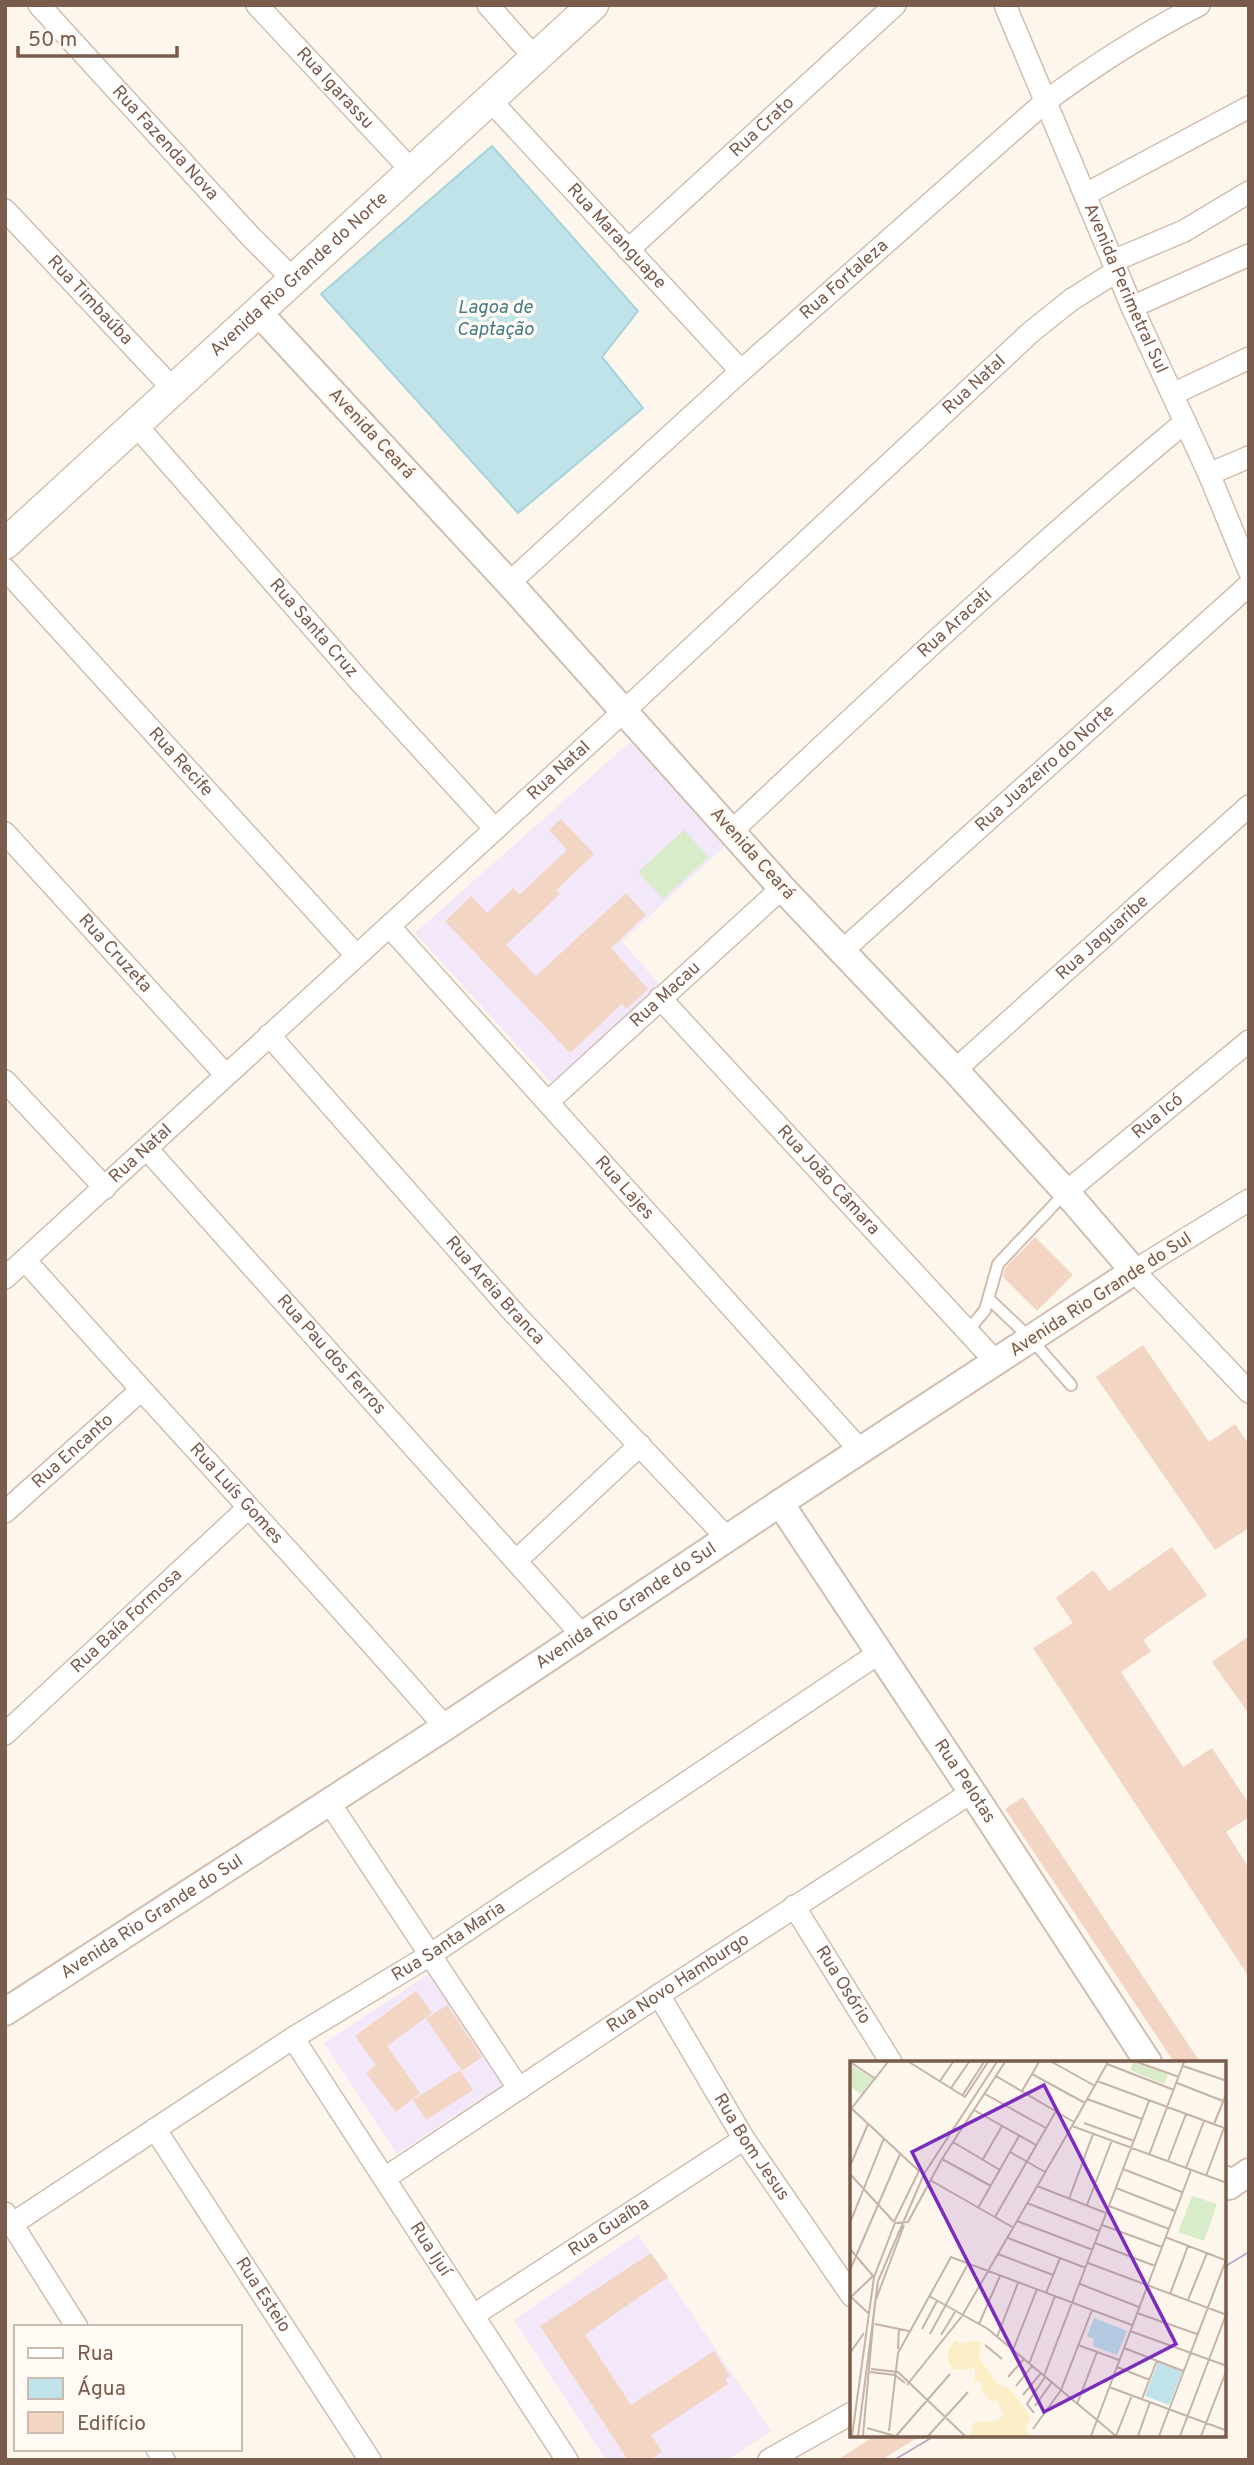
<svg xmlns="http://www.w3.org/2000/svg" width="1254" height="2465" font-family="Overpass,sans-serif">
  <rect width="100%" height="100%" fill="#fdf6ec"/>
  <g fill="#f3e8fa">
    <path d="M630 742 725 846 622 942 664 989 557 1089 415 933Z"/>
    <path d="M432 1972 505 2083 397 2154 324 2043Z"/>
    <path d="M638 2234 771 2431 727 2460H606L514 2320Z"/>
  </g>
  <path fill="#d8ecc9" d="M684 830 709 857 663 899 638 872Z"/>
  <path fill="#bfe3e8" stroke="#a5d3da" stroke-width="2" d="M492 146 638 311 602 357 643 408 518 513 321 294Z"/>
  <g fill="#f3d5c3">
    <path d="M561 819 594 854 556 890 560 894 506 945 536 976 626 893 646 915 611 948 648 989 626 1009 622 1004 570 1053 445 921 471 896 487 913 513 888 520 894 567 850 549 830Z"/>
    <path d="M1035 1237 1073 1275 1037 1311 1003 1277 1005 1268Z"/>
    <path d="M1143 1345 1209 1442 1235 1424 1249 1445V1528L1215 1550 1096 1377Z"/>
    <path d="M1172 1547 1207 1595 1143 1640 1151 1651 1121 1672 1183 1767 1212 1748 1249 1804V1817L1226 1832 1249 1868V1977L1033 1648 1073 1623 1056 1598 1093 1570 1109 1591Z"/>
    <path d="M1249 1636V1714L1212 1662Z"/>
    <path d="M1023 1797 1200 2062H1174L1005 1809Z"/>
    <path d="M416 1991 432 2013 387 2046 420 2093 396 2112 366 2073 376 2065 355 2036Z"/>
    <path d="M447 2005 482 2057 462 2071 426 2019Z"/>
    <path d="M460 2070 473 2090 426 2120 413 2100Z"/>
    <path d="M651 2253 668 2277 585 2335 631 2405 714 2351 730 2376 725 2379 728 2384 651 2435 662 2452 650 2460H628L540 2326Z"/>
    <path d="M876 2435H922L881 2460H837Z"/>
  </g>
  <g fill="none" stroke-linecap="round" stroke-linejoin="round">
    <defs>
      <g id="service">
        <path d="M989 1299 1031 1339 1071 1385"/>
        <path d="M968 1331 985 1310 998 1264 1065 1193"/>
      </g>
      <g id="minor">
        <path id="s1" d="M39 5 251 237 294 280"/>
        <path id="s2" d="M257 5 412 171"/>
        <path d="M488 5 535 58"/>
        <path id="s3" d="M1005 5 1132 307 1209 474 1249 571"/>
        <path id="s4" d="M490 100 741 371"/>
        <path d="M1086 194 1249 107"/>
        <path id="s5" d="M5 210 174 390"/>
        <path id="s6" d="M628 250 895 5"/>
        <path d="M1113 261 1184 231 1249 192"/>
        <path d="M1132 307 1249 255"/>
        <path d="M1173 394 1249 358"/>
        <path id="s7" d="M136 425 365 687 495 829"/>
        <path d="M1209 474 1249 457"/>
        <path id="s8" d="M5 569 356 955"/>
        <path id="s9" d="M509 583 741 371 1046 101C1095 65 1145 33 1199 5"/>
        <path id="s10" d="M731 832C879 692 1028 553 1185 422"/>
        <path id="s11" d="M5 833 225 1074"/>
        <path id="s12" d="M389 926 861 1451"/>
        <path id="s13" d="M842 951 1249 585"/>
        <path id="s14" d="M660 998 996 1362"/>
        <path id="s15" d="M269 1035 514 1313 727 1538"/>
        <path id="s16" d="M955 1070 1249 806"/>
        <path d="M5 1081 105 1188"/>
        <path id="s17" d="M548 1102 782 888"/>
        <path id="s18" d="M147 1149 582 1635"/>
        <path id="s19" d="M1066 1192 1249 1041"/>
        <path d="M1249 1200 1134 1271 1249 1392"/>
        <path id="s20" d="M25 1260C164 1417 308 1569 445 1727"/>
        <path id="s21" d="M5 1278 623 712 1031 332 1071 300 1117 271"/>
        <path id="s22" d="M5 1512 140 1391"/>
        <path d="M517 1560 640 1445"/>
        <path id="s23" d="M5 1734 248 1508"/>
        <path d="M329 1802 519 2089"/>
        <path id="s24" d="M794 1906 891 2062"/>
        <path id="s25" d="M659 1995 744 2139 852 2296"/>
        <path id="s26" d="M293 2038 567 2460"/>
        <path id="s27" d="M155 2129 370 2460"/>
        <path id="s28" d="M385 2178 659 1995 972 1792"/>
        <path d="M5 2213 77 2327"/>
        <path id="s29" d="M12 2224 293 2038 430 1955 879 1653"/>
        <path id="s30" d="M474 2315 744 2139"/>
        <path d="M157 2449 164 2460"/>
        <path d="M769 2460 852 2413"/>
      </g>
      <g id="tertiary">
        <path id="s31" d="M780 1503 972 1792 1148 2062"/>
        <path id="s32" d="M5 2012 445 1727 780 1503 1134 1271 1066 1192 955 1070 782 888 509 583 258 312"/>
        <path d="M1224 2179 1229 2186 1249 2172"/>
      </g>
      <g id="secondary">
        <path id="s33" d="M5 544 593 5"/>
      </g>
    </defs>
    <use href="#service" stroke="#d1beb0" stroke-width="14"/>
    <use href="#minor" stroke="#d1beb0" stroke-width="24"/>
    <use href="#tertiary" stroke="#d1beb0" stroke-width="30"/>
    <use href="#secondary" stroke="#d6c0b0" stroke-width="33"/>
    <use href="#service" stroke="#fff" stroke-width="10"/>
    <use href="#minor" stroke="#fff" stroke-width="21"/>
    <use href="#tertiary" stroke="#fff" stroke-width="26"/>
    <use href="#secondary" stroke="#fff" stroke-width="30"/>
    <g stroke="#b9a8c9" stroke-width="2">
      <path d="M1224 2267 1249 2252"/>
      <path d="M894 2460 936 2435"/>
    </g>
  </g>
  <g text-anchor="middle" dominant-baseline="central" stroke-width="7" stroke-linejoin="round" paint-order="stroke">
    <g font-size="18" fill="#7a5c4d" stroke="#fffaf3">
      <text stroke="none"><textPath href="#s2" startOffset="114">Rua Igarassu</textPath></text>
      <text stroke="none"><textPath href="#s6" startOffset="182">Rua Crato</textPath></text>
      <text stroke="none"><textPath href="#s1" startOffset="187">Rua Fazenda Nova</textPath></text>
      <text stroke="none"><textPath href="#s4" startOffset="186">Rua Maranguape</textPath></text>
      <text stroke="none"><textPath href="#s33" startOffset="399">Avenida Rio Grande do Norte</textPath></text>
      <text stroke="none"><textPath href="#s9" startOffset="452">Rua Fortaleza</textPath></text>
      <text stroke="none"><textPath href="#s3" startOffset="308">Avenida Perimetral Sul</textPath></text>
      <text stroke="none"><textPath href="#s5" startOffset="124">Rua Timbaúba</textPath></text>
      <text stroke="none"><textPath href="#s21" startOffset="1318">Rua Natal</textPath></text>
      <text transform="translate(371 434) rotate(47)">Avenida Ceará</text>
      <text stroke="none"><textPath href="#s10" startOffset="306">Rua Aracati</textPath></text>
      <text stroke="none"><textPath href="#s7" startOffset="270">Rua Santa Cruz</textPath></text>
      <text stroke="none"><textPath href="#s8" startOffset="261">Rua Recife</textPath></text>
      <text stroke="none"><textPath href="#s13" startOffset="273">Rua Juazeiro do Norte</textPath></text>
      <text stroke="none"><textPath href="#s21" startOffset="751">Rua Natal</textPath></text>
      <text transform="translate(752 854) rotate(48)">Avenida Ceará</text>
      <text stroke="none"><textPath href="#s16" startOffset="198">Rua Jaguaribe</textPath></text>
      <text stroke="none"><textPath href="#s11" startOffset="163">Rua Cruzeta</textPath></text>
      <text stroke="none"><textPath href="#s17" startOffset="159">Rua Macau</textPath></text>
      <text stroke="none"><textPath href="#s19" startOffset="119">Rua Icó</textPath></text>
      <text stroke="none"><textPath href="#s21" startOffset="184">Rua Natal</textPath></text>
      <text stroke="none"><textPath href="#s14" startOffset="248">Rua João Câmara</textPath></text>
      <text stroke="none"><textPath href="#s12" startOffset="352">Rua Lajes</textPath></text>
      <text stroke="none"><textPath href="#s15" startOffset="341">Rua Areia Branca</textPath></text>
      <text transform="translate(1101 1295) rotate(-33)">Avenida Rio Grande do Sul</text>
      <text stroke="none"><textPath href="#s18" startOffset="276">Rua Pau dos Ferros</textPath></text>
      <text stroke="none"><textPath href="#s22" startOffset="91">Rua Encanto</textPath></text>
      <text stroke="none"><textPath href="#s20" startOffset="315">Rua Luís Gomes</textPath></text>
      <text stroke="none"><textPath href="#s32" startOffset="742">Avenida Rio Grande do Sul</textPath></text>
      <text stroke="none"><textPath href="#s23" startOffset="166">Rua Baía Formosa</textPath></text>
      <text stroke="none"><textPath href="#s31" startOffset="334">Rua Pelotas</textPath></text>
      <text stroke="none"><textPath href="#s32" startOffset="175">Avenida Rio Grande do Sul</textPath></text>
      <text stroke="none"><textPath href="#s29" startOffset="520">Rua Santa Maria</textPath></text>
      <text stroke="none"><textPath href="#s28" startOffset="352">Rua Novo Hamburgo</textPath></text>
      <text stroke="none"><textPath href="#s24" startOffset="93">Rua Osório</textPath></text>
      <text stroke="none"><textPath href="#s25" startOffset="178">Rua Bom Jesus</textPath></text>
      <text stroke="none"><textPath href="#s30" startOffset="161">Rua Guaíba</textPath></text>
      <text stroke="none"><textPath href="#s26" startOffset="252">Rua Ijuí</textPath></text>
      <text stroke="none"><textPath href="#s27" startOffset="198">Rua Esteio</textPath></text>
    </g>
    <g font-size="19" font-style="italic" fill="#437c86" stroke="#fffaf3">
      <text x="495" y="308">Lagoa de<tspan x="495" dy="22">Captação</tspan></text>
    </g>
  </g>
  <g transform="translate(850 2061)">
    <rect width="376" height="376" fill="#fdf6ec"/>
    <path d="M283 1 318 13 314 23 280 9ZM0 3 24 18 11 34 0 24ZM342 135 367 143 354 180 328 171Z" fill="#d8ecc9"/>
    <path d="M106 279 111 283 124 279 131 282 129 297 147 322 160 328 181 356 175 367 179 375H120L124 361 147 360 154 354 147 340H141L132 330 131 320 124 321 125 307 104 309 98 302V288Z" fill="#fcefc7"/>
    <path d="M244 257 277 270 267 294 243 285 244 278 237 275ZM308 301 332 311 319 344 295 335Z" fill="#bfe3e8"/>
    <path fill="none" stroke="#c5b3a7" stroke-width="2" d="M0 1 26 18M59 1 115 36 138 1M202 1 245 25M258 1 222 65 377 122M287 1 329 16M257 3 324 29M333 5 377 20M182 13 235 42M146 15 224 61M90 20 103 1M247 20 377 68M327 22 373 40M101 27 119 1M172 30 189 1M135 33 196 67M112 35 134 1M237 38 292 58M0 46 69 110 44 161M1 48 38 1M124 49 186 84M234 62 284 80M364 63 377 31M103 81 150 109M160 91 195 111M299 94 334 1M92 98 141 125M133 98 152 65M318 100 336 53M0 105 18 63M336 107 354 60M273 108 332 131M0 113 44 161M356 115 374 67M80 119 164 167M187 125 256 152M266 127 325 150M219 138 243 73M177 142 249 170M237 144 262 79M259 145 319 168M128 147 169 75M145 156 206 50M167 160 243 189M0 162 34 77M45 162 58 161 92 98 155 1M252 164 312 186M315 176 375 199M158 177 236 207M245 182 305 205M0 188 24 216M148 193 203 214M238 202 377 254M0 209 50 93M230 223 289 246M196 232 210 197M320 233 338 185M0 235 18 252M79 235 138 268 266 375M1 236 23 215M338 239 357 192M287 252 347 273M25 263 59 270M129 263 150 215M72 268 87 240M280 270 377 305M80 273 118 203M91 274 105 251M147 276 168 222M135 284 152 298M228 284 269 299M274 287 333 310M48 288 49 267M163 289 187 228M0 292 14 272M179 303 205 235M267 306 300 319M21 308 48 311 115 375M20 311 45 314 55 322M194 315 299 40M158 316 174 298M57 324 112 255 222 65M166 325 182 305M259 326 375 369M173 334 191 312M292 338 307 299M227 343 247 291M185 345 202 321M184 352 177 343 195 316M17 367 45 375M183 368 211 329 242 249M39 370 48 292 101 196 282 264M2 375 24 216 45 162M8 375 28 220 74 113 147 1M13 375 25 241 54 164M46 375 100 313M78 375 118 331M241 375 341 109M266 375 282 334M288 375 300 341M309 375 376 199M330 375 377 251M351 375 377 308"/>
    <path fill="#7b2cbf" fill-opacity="0.15" stroke="#7b2cbf" stroke-width="3.5" d="M194 24 326 283 194 351 62 91Z"/>
    <rect width="376" height="376" fill="none" stroke="#7a5c4d" stroke-width="3.5"/>
  </g>
  <rect width="1254" height="2465" fill="none" stroke="#7a5c4d" stroke-width="14"/>
  <rect x="14" y="2325" width="228" height="126" fill="#fffaf3" stroke="#cabbb1" stroke-width="2"/>
  <rect x="28" y="2348" width="35" height="10" fill="#ffffff" stroke="#cabbb1" stroke-width="2"/>
  <text x="77" y="2360" font-size="21" fill="#7a5c4d">Rua</text>
  <rect x="28" y="2378" width="35" height="21" fill="#bfe3e8" stroke="#cabbb1" stroke-width="2"/>
  <text x="77" y="2395" font-size="21" fill="#7a5c4d">Água</text>
  <rect x="28" y="2412" width="35" height="21" fill="#f3d5c3" stroke="#cabbb1" stroke-width="2"/>
  <text x="77" y="2430" font-size="21" fill="#7a5c4d">Edifício</text>
  <path d="M18 46v10h159v-10" fill="none" stroke="#7a5c4d" stroke-width="3.5"/>
  <text x="28" y="46" font-size="21" fill="#7a5c4d" stroke="#fffaf3" stroke-width="5" paint-order="stroke">50 m</text>
</svg>
